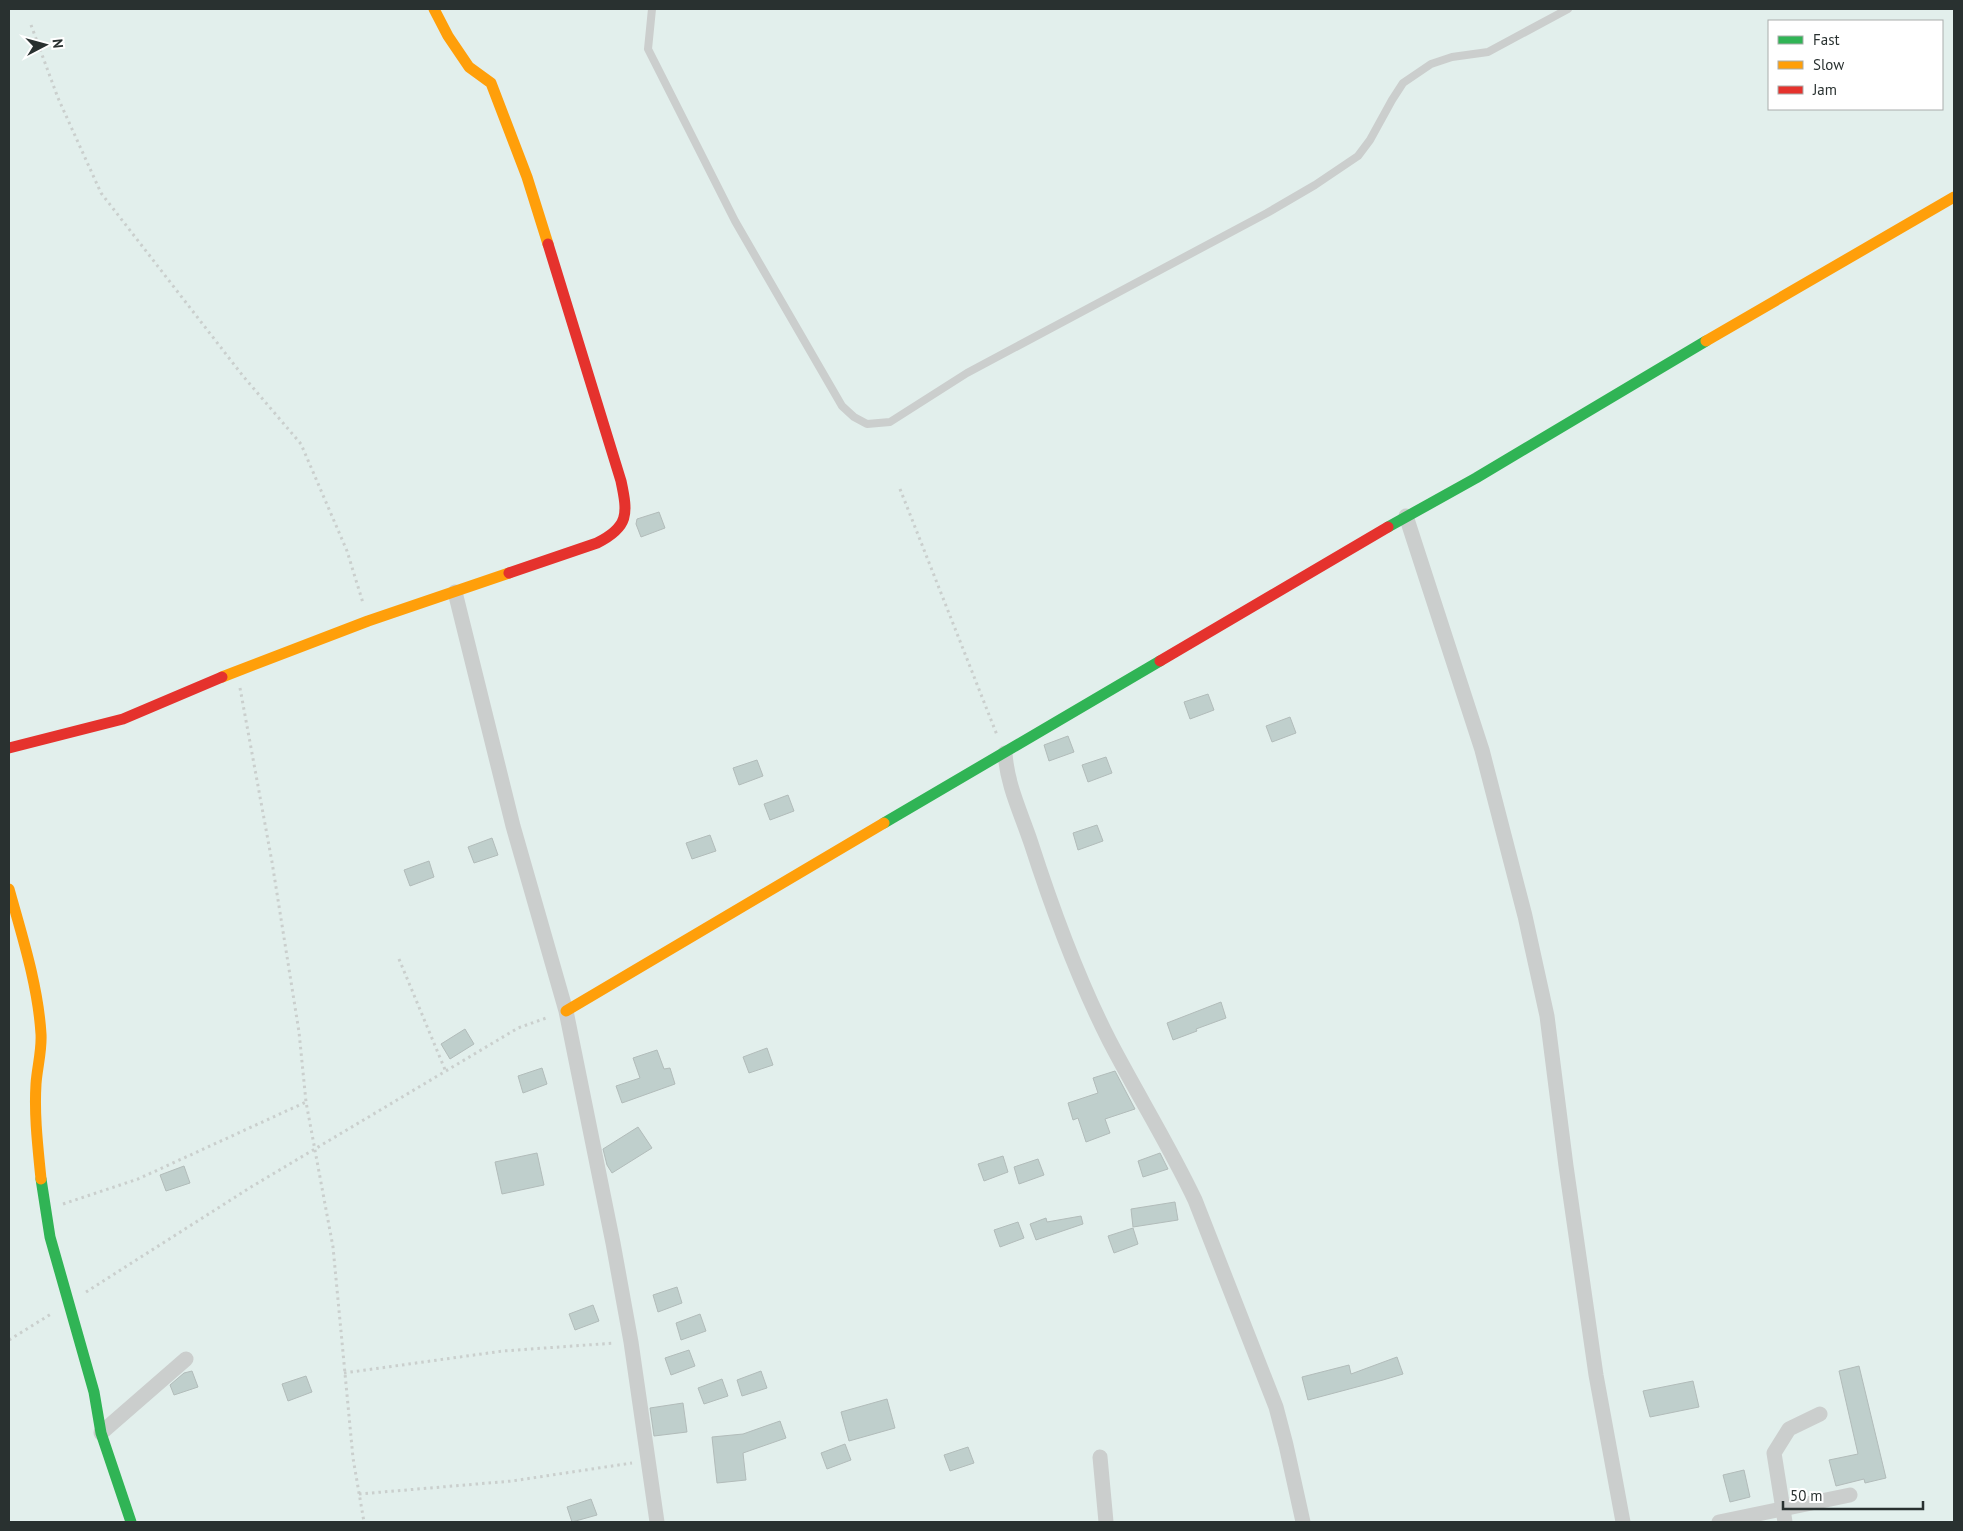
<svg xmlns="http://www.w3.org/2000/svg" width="1963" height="1531" font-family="'PT Sans',sans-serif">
  <rect width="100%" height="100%" fill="#e2efec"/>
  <g fill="#bfcfcc" stroke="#b2bcba">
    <path d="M659 512 665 528 641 537 636 524 637 519Z"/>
    <path d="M1208 694 1214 710 1190 719 1184 702Z"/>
    <path d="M1290 717 1296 733 1272 742 1266 726Z"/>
    <path d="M1068 736 1074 752 1049 761 1044 745Z"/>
    <path d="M1106 757 1112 773 1088 782 1082 765Z"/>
    <path d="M757 760 763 776 739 785 733 768Z"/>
    <path d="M788 795 794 811 770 820 764 804Z"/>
    <path d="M1097 825 1103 841 1078 850 1073 833Z"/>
    <path d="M710 835 716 851 692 859 686 843Z"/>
    <path d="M492 838 498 855 474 863 468 847Z"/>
    <path d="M429 861 434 877 410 886 404 870Z"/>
    <path d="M1221 1002 1226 1018 1196 1029 1197 1031 1173 1040 1167 1023Z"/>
    <path d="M465 1029 474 1044 450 1059 441 1044Z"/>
    <path d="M767 1048 773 1065 749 1073 743 1057Z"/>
    <path d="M657 1050 664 1069 670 1068 675 1084 622 1103 616 1086 640 1078 633 1058Z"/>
    <path d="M542 1068 547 1084 523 1093 518 1076Z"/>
    <path d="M1115 1071 1135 1109 1105 1119 1110 1133 1086 1142 1078 1118 1073 1120 1068 1103 1098 1093 1093 1078Z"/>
    <path d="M638 1127 652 1148 612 1173 607 1165 603 1149Z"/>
    <path d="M537 1153 544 1185 502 1194 495 1162Z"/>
    <path d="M1160 1153 1168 1169 1143 1177 1138 1161Z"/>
    <path d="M1003 1156 1008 1172 984 1181 978 1164Z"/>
    <path d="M1038 1159 1044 1175 1019 1184 1014 1167Z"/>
    <path d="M184 1166 190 1183 166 1191 160 1175Z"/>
    <path d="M1175 1202 1178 1220 1133 1227 1131 1209Z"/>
    <path d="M1081 1216 1083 1224 1036 1240 1030 1224 1046 1218 1047 1222Z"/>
    <path d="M1018 1222 1024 1238 1000 1247 994 1230Z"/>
    <path d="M1133 1228 1138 1244 1114 1253 1108 1236Z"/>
    <path d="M677 1287 682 1303 658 1312 653 1295Z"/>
    <path d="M593 1305 599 1321 575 1330 569 1314Z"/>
    <path d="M700 1314 706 1331 681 1340 676 1323Z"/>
    <path d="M689 1350 695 1366 671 1375 665 1358Z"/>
    <path d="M1397 1357 1403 1374 1383 1380 1308 1400 1302 1377 1349 1365 1351 1374Z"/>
    <path d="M1859 1366 1886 1478 1865 1483 1864 1479 1836 1486 1829 1460 1858 1454 1839 1371Z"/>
    <path d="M192 1371 198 1387 174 1395 170 1385 184 1373Z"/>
    <path d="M761 1371 767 1388 742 1396 737 1380Z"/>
    <path d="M306 1376 312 1392 288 1401 282 1384Z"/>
    <path d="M722 1379 728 1396 704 1404 698 1388Z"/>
    <path d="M1693 1381 1699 1407 1650 1417 1643 1391Z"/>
    <path d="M887 1399 895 1428 849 1441 841 1412Z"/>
    <path d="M683 1403 687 1432 654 1436 650 1408Z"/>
    <path d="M780 1421 786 1438 743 1453 746 1480 717 1483 712 1437 743 1434Z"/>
    <path d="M845 1444 851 1460 827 1469 821 1453Z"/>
    <path d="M968 1447 974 1463 950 1471 944 1455Z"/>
    <path d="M1744 1470 1750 1497 1730 1502 1723 1475Z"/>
    <path d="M591 1499 597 1515 572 1522 567 1507Z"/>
  </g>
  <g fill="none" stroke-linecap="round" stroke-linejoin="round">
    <g stroke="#cacfcd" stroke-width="3" stroke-dasharray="2.5 4" stroke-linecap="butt">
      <path d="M31 25 58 98 101 193 243 376 301 444 347 551 363 603"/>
      <path d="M900 489 997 735"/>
      <path d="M240 688 272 862 299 1032 306 1102 333 1247 353 1458 364 1522"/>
      <path d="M399 959 446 1072"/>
      <path d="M63 1204 138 1179 306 1102"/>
      <path d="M86 1292 251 1187 518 1028 549 1017"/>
      <path d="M9 1340 51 1314"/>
      <path d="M344 1373 503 1351 615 1343"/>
      <path d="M359 1494 512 1481 632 1463"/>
    </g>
    <path stroke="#cbcecd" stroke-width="8" d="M652 9 648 49 735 221 842 406 854 417 867 424 890 422 967 373 1267 213 1315 185 1358 156 1370 140 1392 100 1403 83 1431 64 1452 57 1488 52 1568 9"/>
    <g stroke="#cbcecd" stroke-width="15">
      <path d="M1406 516 1482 750 1525 916 1547 1016 1566 1166 1596 1375 1623 1522"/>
      <path d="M455 592 513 826 566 1011 613 1243 631 1342 657 1522"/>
      <path d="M1005 753C1007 785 1021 813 1031 843 1052 908 1078 979 1109 1040 1137 1094 1169 1145 1195 1200L1276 1407 1286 1445 1303 1522"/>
      <path d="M101 1433 186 1359"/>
      <path d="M1100 1457 1106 1522"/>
      <path d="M1719 1522 1850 1495"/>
      <path d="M1785 1522 1774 1453 1789 1429 1820 1414"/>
    </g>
    <g stroke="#30b455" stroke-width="11">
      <path d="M1388 527 1476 478 1706 341"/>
      <path d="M884 823 1160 661"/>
      <path d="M41 1179 50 1237 94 1392 101 1433 131 1522"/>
    </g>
    <g stroke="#ff9f0a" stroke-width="11">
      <path d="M434 9 448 36 469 67 491 83 527 177 548 244"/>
      <path d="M1706 341 1954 197"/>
      <path d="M222 677 368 621 509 573"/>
      <path d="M9 889C22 936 38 985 41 1034 42 1051 37 1068 36 1084 34 1116 38 1148 41 1179"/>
      <path d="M566 1011 884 823"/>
    </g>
    <g stroke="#e5322d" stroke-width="11">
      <path d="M509 573 597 543C629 527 628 514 621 481L548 244"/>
      <path d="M1160 661 1388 527"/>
      <path d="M9 748 123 719 222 677"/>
    </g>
  </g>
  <rect width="1963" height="1531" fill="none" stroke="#293130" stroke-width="20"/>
  <rect x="1768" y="20" width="175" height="90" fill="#ffffff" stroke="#a9adac"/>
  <rect x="1778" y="36" width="25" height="8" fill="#30b455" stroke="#a9adac"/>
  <text x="1813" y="45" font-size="15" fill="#293130">Fast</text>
  <rect x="1778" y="61" width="25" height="8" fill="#ff9f0a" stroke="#a9adac"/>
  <text x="1813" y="70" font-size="15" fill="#293130">Slow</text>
  <rect x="1778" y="86" width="25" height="8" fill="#e5322d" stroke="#a9adac"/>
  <text x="1813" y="95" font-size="15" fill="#293130">Jam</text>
  <g transform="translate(45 45) rotate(84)" stroke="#ffffff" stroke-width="4" paint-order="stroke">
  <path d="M0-4L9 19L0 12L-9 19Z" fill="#293130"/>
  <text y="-8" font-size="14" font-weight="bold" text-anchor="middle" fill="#293130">N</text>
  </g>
  <path d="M1783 1501v8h140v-8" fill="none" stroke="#293130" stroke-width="2.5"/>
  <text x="1790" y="1501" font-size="15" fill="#293130" stroke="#ffffff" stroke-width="4" paint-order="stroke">50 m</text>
</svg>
